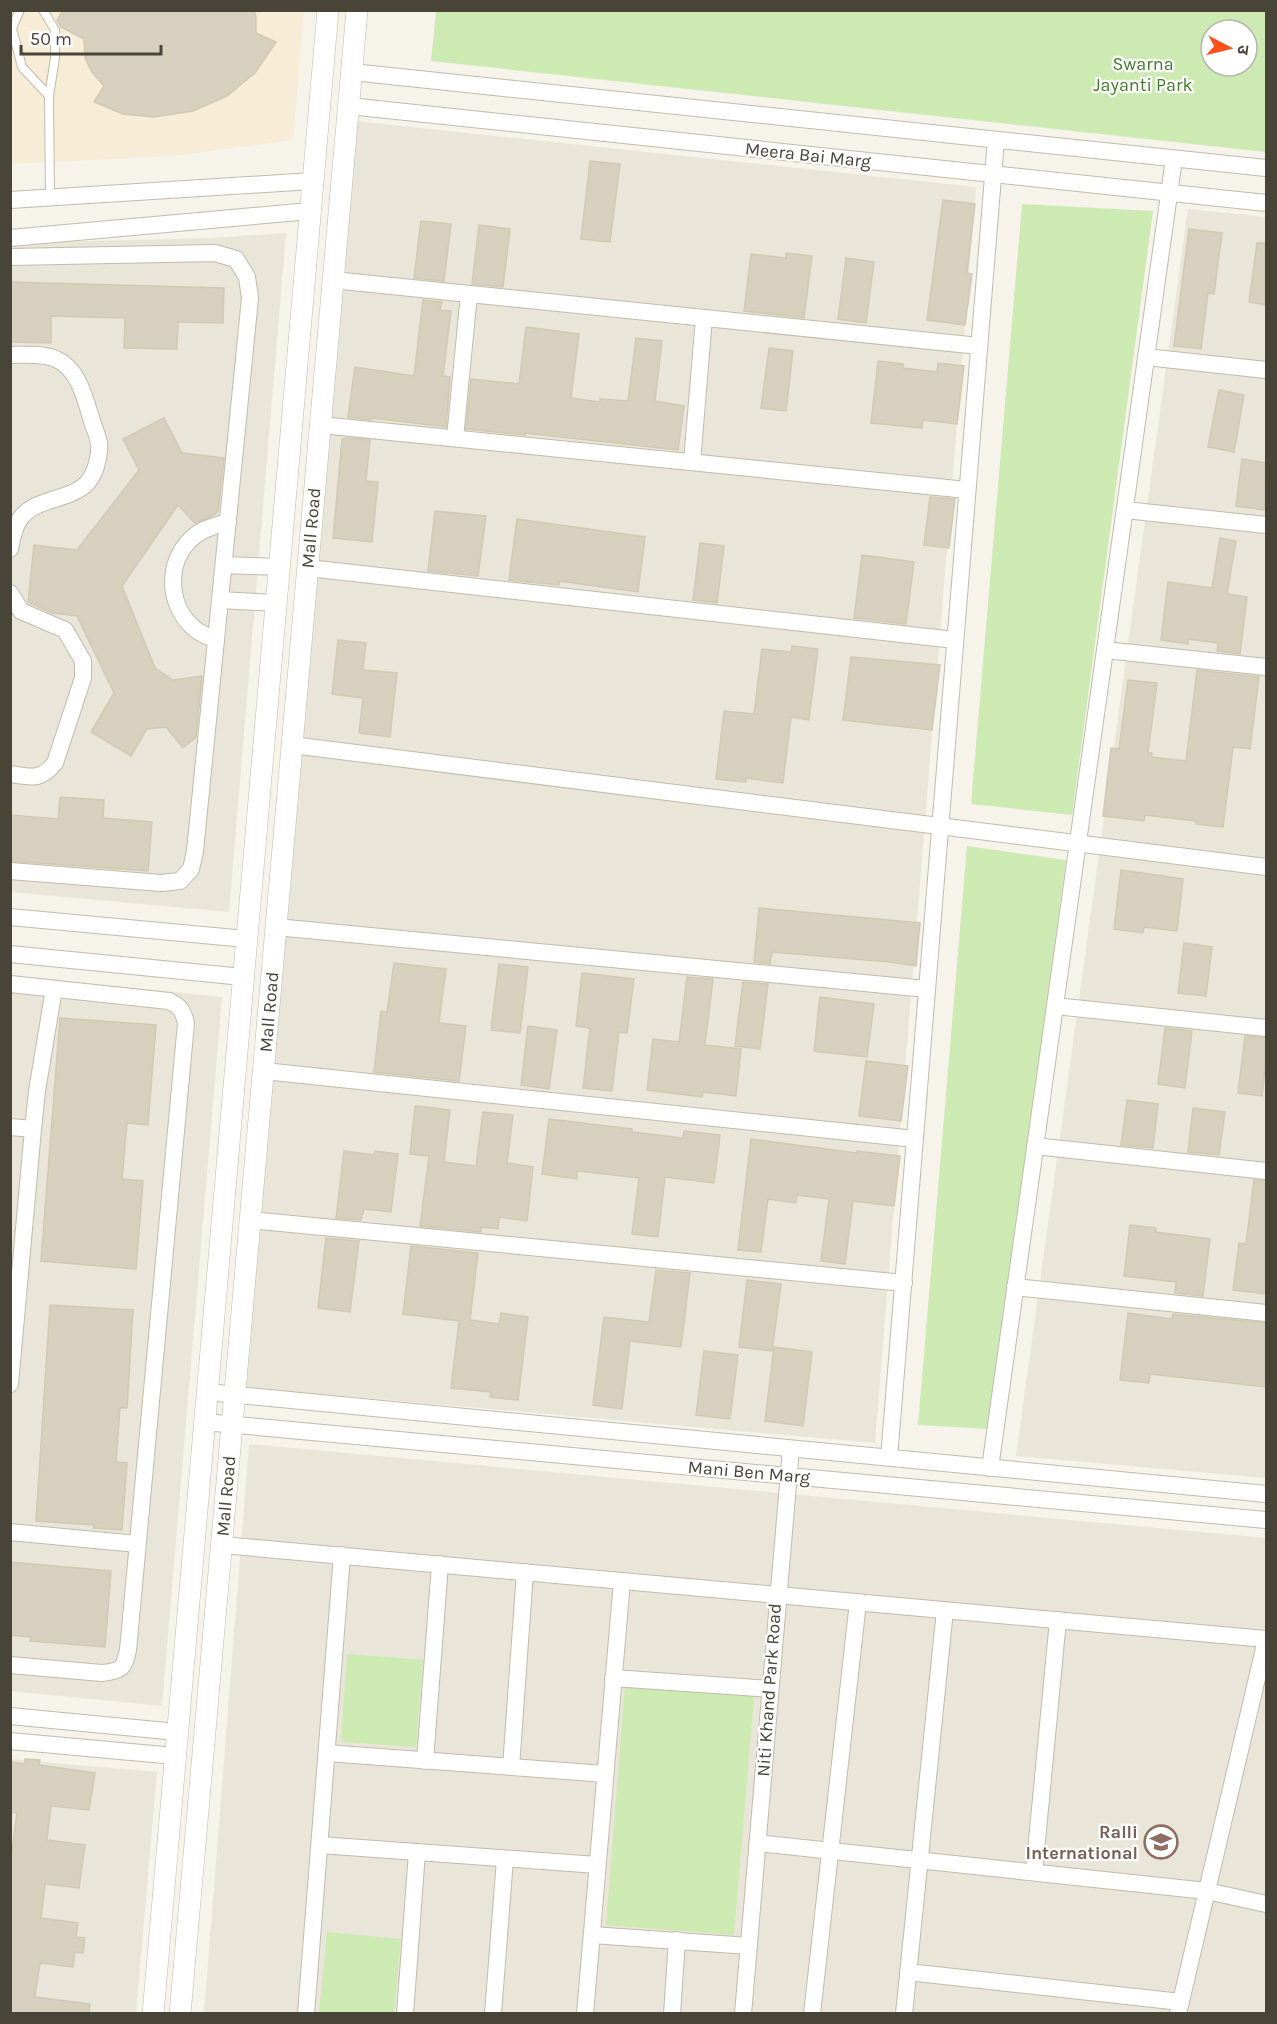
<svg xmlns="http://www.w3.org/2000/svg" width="1277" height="2024" font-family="Karla,'Noto Sans Devanagari',sans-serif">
  <rect width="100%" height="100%" fill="#f5f3ea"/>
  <g fill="#e9e5d8">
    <path d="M354 121 976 187 875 1443 242 1387Z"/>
    <path d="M1188 209 1266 217V1478L1016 1456Z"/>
    <path d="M286 233 229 912 11 892 10 243 211 238Z"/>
    <path d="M10 975 222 997 162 1706 11 1691Z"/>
    <path d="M249 1444 1266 1538V2013L204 2014Z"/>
    <path d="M10 1759 157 1772 136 2013H11Z"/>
  </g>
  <path fill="#f7ecd5" d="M10 11H304L293 140 172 156 11 164Z"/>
  <g fill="#cceab2" fill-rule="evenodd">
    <path d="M436 11H1266V152L431 61ZM1211 30H1247V66H1211Z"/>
    <path d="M1022 204 1153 211 1072 815 971 804Z"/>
    <path d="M967 846 1066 860 989 1429 918 1425Z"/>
    <path d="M347 1654 423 1660 416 1747 341 1742Z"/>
    <path d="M625 1686 754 1696 734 1935 606 1925Z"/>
    <path d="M327 1932 401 1939 394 2013H319Z"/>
  </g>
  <g fill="#d7d0bf" stroke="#d2c9b2" stroke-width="1.5">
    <path d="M63 10H254L256 17V33L276 42 255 73 227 96 193 111 154 117 123 114 94 102 104 86 92 72 85 58 84 39 61 27 57 20Z"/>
    <path d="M590 161 620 164 610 242 581 239Z"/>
    <path d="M943 200 975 204 967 273 972 274 965 325 927 320Z"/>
    <path d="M421 221 451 224 444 281 414 278Z"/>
    <path d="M479 225 510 229 503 287 472 284Z"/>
    <path d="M1189 229 1222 233 1214 294 1208 293 1201 349 1174 346Z"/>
    <path d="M1257 243H1266V305L1249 302Z"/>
    <path d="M786 253 812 256 804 318 744 311 751 254 786 258Z"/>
    <path d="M846 258 874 262 866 323 838 319Z"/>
    <path d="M10 282 224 288 223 323 178 322 177 349 124 348 125 318 51 316V343L10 342Z"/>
    <path d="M423 300 442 302 440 310 451 311 443 376 450 377 446 427 372 418 371 420 348 417 355 367 414 376Z"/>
    <path d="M526 327 579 334 571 398 600 402V399L628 401 636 338 662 341 655 401 684 406 678 450 525 433V435L466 429 471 379 519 384Z"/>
    <path d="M769 348 793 351 786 411 761 408Z"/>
    <path d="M878 361 903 364V368L937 372 938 363 964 366 957 424 923 420 922 428 871 423Z"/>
    <path d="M1219 390 1244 395 1234 452 1208 447Z"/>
    <path d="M164 418 182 453 224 458 218 511 214 515 195 523 178 505 122 586 155 668 173 680 202 676 196 737 183 748 166 727 147 729 131 756 91 732 114 693 77 616 52 613 28 602 34 545 77 550 139 470 123 439Z"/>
    <path d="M346 438 370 440 366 481 378 482 372 542 333 538 342 439Z"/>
    <path d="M1242 459 1266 463 1265 510 1236 506Z"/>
    <path d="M930 497 955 499 949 548 924 545Z"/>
    <path d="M435 511 486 516 478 576 428 571Z"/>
    <path d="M517 519 645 537 638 592 559 581V585L509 580Z"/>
    <path d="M1220 538 1236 541 1227 594 1247 597 1240 654 1217 651 1218 643 1188 639V644L1161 640 1168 582 1212 588Z"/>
    <path d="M700 543 724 546 717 603 693 600Z"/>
    <path d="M862 555 914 562 906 624 854 618Z"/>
    <path d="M338 640 366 643 363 670 397 673 390 737 359 733 363 698 332 694Z"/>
    <path d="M792 646 818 649 809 720 791 717 783 783 746 778V782L716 779 724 711 754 714 762 649 791 652Z"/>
    <path d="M851 657 940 665 932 730 843 720Z"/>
    <path d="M1197 670 1259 677 1250 749 1233 747 1223 827 1196 824V821L1145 815 1144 821 1103 816 1111 748 1119 749 1128 680 1157 683 1148 753H1152V757L1186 761Z"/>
    <path d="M60 797 104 800 103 818 152 822 148 871 10 861V815L58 819Z"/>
    <path d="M1121 870 1183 879 1177 931 1144 927 1143 933 1114 929Z"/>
    <path d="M759 908 920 923 916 966 890 962 772 952 770 964 754 962Z"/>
    <path d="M1184 943 1212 947 1206 996 1178 993Z"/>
    <path d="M394 963 446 969 439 1023 466 1026 459 1081 374 1072 381 1011 387 1012Z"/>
    <path d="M499 964 528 967 520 1033 491 1030Z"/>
    <path d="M582 973 634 979 627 1033 619 1032 612 1091 583 1088 590 1028 576 1026Z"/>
    <path d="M687 977 713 979 705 1045 741 1049 736 1096 703 1092 702 1097 647 1090 653 1039 679 1042Z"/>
    <path d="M743 982 768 984 760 1049 735 1046Z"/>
    <path d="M820 997 874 1004 867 1057 814 1051Z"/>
    <path d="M60 1018 156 1025 148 1125 127 1123 122 1179 143 1181 136 1269 41 1261Z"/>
    <path d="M528 1026 557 1030 549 1089 521 1085Z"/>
    <path d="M1165 1028 1192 1031 1185 1088 1158 1084Z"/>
    <path d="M1245 1036 1266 1038V1062L1262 1096 1238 1093Z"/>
    <path d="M866 1061 908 1066 901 1121 859 1116Z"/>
    <path d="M1127 1100 1158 1104 1153 1148 1121 1145Z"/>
    <path d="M415 1106 450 1110 444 1162 476 1166 483 1112 513 1115 507 1163 533 1167 527 1221 499 1217 498 1229 481 1227V1232L420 1226 429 1156 410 1154Z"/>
    <path d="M1193 1108 1225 1112 1219 1155 1188 1152Z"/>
    <path d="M549 1119 632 1129V1132L683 1138 684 1131 720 1135 714 1183 665 1177 658 1237 632 1234 639 1178 577 1171V1179L542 1174Z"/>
    <path d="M751 1139 857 1153V1151L900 1156 894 1206 853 1201 845 1264 821 1261 829 1199 797 1195 796 1203 768 1199 761 1252 738 1250Z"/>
    <path d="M344 1151 374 1155 375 1151 398 1154 391 1212 364 1209 361 1220 336 1218Z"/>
    <path d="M1254 1180 1266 1181V1294L1233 1290 1239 1243 1246 1244Z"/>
    <path d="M1130 1225 1156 1228V1232L1210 1239 1203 1296 1175 1293 1176 1282 1124 1276Z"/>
    <path d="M326 1238 359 1241 350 1312 318 1308Z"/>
    <path d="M411 1246 478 1253 470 1320 499 1324 501 1313 528 1317 518 1400 490 1397 491 1392 451 1388 459 1321 403 1314Z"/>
    <path d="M656 1270 690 1273 681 1347 630 1341 622 1409 593 1405 604 1317 649 1322Z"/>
    <path d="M747 1280 781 1284 772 1351 739 1347Z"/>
    <path d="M50 1305 133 1310 127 1408H120L116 1462 127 1463 122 1530 94 1528V1525L36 1521Z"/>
    <path d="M1128 1313 1172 1319 1173 1314 1266 1323V1387L1150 1374 1149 1383 1120 1380Z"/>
    <path d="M774 1347 812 1352 803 1426 765 1421Z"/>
    <path d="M704 1351 738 1355 730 1419 696 1415Z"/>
    <path d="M10 1562 111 1571 105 1647 30 1641 31 1637 10 1635Z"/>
    <path d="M25 1759 40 1760 39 1765 95 1773 89 1810 51 1806 47 1840 85 1845 79 1888 45 1884 41 1918 78 1923 76 1937 85 1938 83 1953 75 1952 73 1967 40 1963 35 1997 90 2004 89 2013H10V1867L17 1813 10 1812V1762L25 1764Z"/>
  </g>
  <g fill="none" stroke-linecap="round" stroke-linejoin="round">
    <defs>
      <g id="service">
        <path d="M20 10 12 28 22 67 49 96"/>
        <path d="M43 10 55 30V58L49 96 50 198"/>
      </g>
      <g id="minor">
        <path d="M352 72 1266 168"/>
        <path d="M349 106 1266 203"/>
        <path d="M10 200 312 181"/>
        <path d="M10 238 310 211"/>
        <path d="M10 257 215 253 236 259 247 277 250 298 195 851 191 869 180 881 161 883 10 871"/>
        <path d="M333 280 979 346"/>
        <path d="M10 355C24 355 43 353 56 359 79 369 85 399 92 421 94 428 98 436 99 443 100 453 97 466 93 474 80 503 37 494 20 519 14 527 12 539 10 549"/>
        <path d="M1146 357 1266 370"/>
        <path d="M321 425 967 490"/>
        <path d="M455 438 469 294"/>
        <path d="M692 462 704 318"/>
        <path d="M1125 510 1266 525"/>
        <path d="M224 565 279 567"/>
        <path d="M308 568 955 640"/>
        <path d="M10 593 21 611 65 630 83 661V678L55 763C40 781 32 777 10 774"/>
        <path d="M220 600 275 603"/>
        <path d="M216 640C209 637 201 634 195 629 168 607 165 564 191 539 201 529 214 526 228 522"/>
        <path d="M1105 650 1266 667"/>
        <path d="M292 745 1266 867"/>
        <path d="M10 917 246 939"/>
        <path d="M276 927 927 989"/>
        <path d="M10 954 243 977"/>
        <path d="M10 984 169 1001C180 1006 183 1011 186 1023L128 1650C124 1668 122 1671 102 1673L10 1665"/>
        <path d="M1055 1006 1266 1028"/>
        <path d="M264 1071 915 1139"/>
        <path d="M10 1127 33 1129 10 1384"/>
        <path d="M33 1129 37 1091 54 989"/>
        <path d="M1035 1146 1266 1171"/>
        <path d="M250 1220 904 1283"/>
        <path d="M1015 1287 1266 1313"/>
        <path d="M207 1392 1266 1494"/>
        <path d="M204 1422 1266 1520"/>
        <path d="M889 1458 996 140"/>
        <path d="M990 1468 1174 159"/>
        <path d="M10 1532 137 1544"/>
        <path d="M222 1545 1266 1639"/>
        <path d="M613 1678 770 1689"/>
        <path d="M10 1716 177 1732"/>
        <path d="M10 1741 175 1756"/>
        <path d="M327 1753 605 1774"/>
        <path d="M425 1761 440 1564"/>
        <path d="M511 1767 525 1572"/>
        <path d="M758 1843 1207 1891 1266 1904"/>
        <path d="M320 1845 597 1865"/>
        <path d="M1034 1872 1058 1620"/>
        <path d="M592 1935 749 1946"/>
        <path d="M908 1972 1181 2002"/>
        <path d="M306 2014 342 1555"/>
        <path d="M405 2014 417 1852"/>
        <path d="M493 2014 505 1859"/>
        <path d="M585 2014 622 1581"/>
        <path d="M672 2014 677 1940"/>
        <path d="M743 2014 791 1449"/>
        <path d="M812 2014 858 1602"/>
        <path d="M904 2014 945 1610"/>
        <path d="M1178 2014 1266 1640"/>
      </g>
      <g id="tertiary">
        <path d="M153 2014 328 10"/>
        <path d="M180 2014 357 10"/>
      </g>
    </defs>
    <use href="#service" stroke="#c1bcac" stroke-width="10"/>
    <use href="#minor" stroke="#c1bcac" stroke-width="18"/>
    <use href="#tertiary" stroke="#c1bcac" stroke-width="22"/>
    <use href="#service" stroke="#fff" stroke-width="8"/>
    <use href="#minor" stroke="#fff" stroke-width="16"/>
    <use href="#tertiary" stroke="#fff" stroke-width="21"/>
  </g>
  <defs>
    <symbol id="school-ring" viewBox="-11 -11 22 22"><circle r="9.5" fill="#fff" stroke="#8d6e63" stroke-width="1.5"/><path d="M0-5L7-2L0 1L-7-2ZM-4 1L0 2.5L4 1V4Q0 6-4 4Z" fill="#8d6e63"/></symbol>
  </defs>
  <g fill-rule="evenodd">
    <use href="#school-ring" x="1142" y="1823" width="38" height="38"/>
  </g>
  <g text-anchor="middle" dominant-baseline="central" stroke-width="4.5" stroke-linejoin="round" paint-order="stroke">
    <g font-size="18" fill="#417d29" stroke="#fff">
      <text x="1143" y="64">Swarna<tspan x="1143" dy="21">Jayanti Park</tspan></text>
    </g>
    <g font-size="18" fill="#494438" stroke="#fff">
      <text transform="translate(808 155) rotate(6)">Meera Bai Marg</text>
      <text transform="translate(311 528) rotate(-85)">Mall Road</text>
      <text transform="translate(269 1012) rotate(-85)">Mall Road</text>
      <text transform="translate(749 1472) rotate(5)">Mani Ben Marg</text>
      <text transform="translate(226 1496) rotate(-85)">Mall Road</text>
      <text transform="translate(769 1690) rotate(-86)">Niti Khand Park Road</text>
    </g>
    <g font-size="18" font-weight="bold" fill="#785e54" stroke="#fff" text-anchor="end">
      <text x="1138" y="1832">Ralli<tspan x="1138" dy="21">International</tspan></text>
    </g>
  </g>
  <rect width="1277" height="2024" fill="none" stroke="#494438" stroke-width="24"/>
  <g transform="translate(1229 48) rotate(97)"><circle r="28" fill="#ffffff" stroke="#b6b4af" stroke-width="1.5"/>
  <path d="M0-4.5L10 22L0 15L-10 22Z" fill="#fe5018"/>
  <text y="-9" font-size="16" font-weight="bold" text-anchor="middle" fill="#494438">उ</text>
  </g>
  <path d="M21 45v9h140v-9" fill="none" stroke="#494438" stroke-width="3"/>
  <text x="30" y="45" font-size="18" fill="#494438" stroke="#ffffff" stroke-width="4.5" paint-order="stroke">50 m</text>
</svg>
